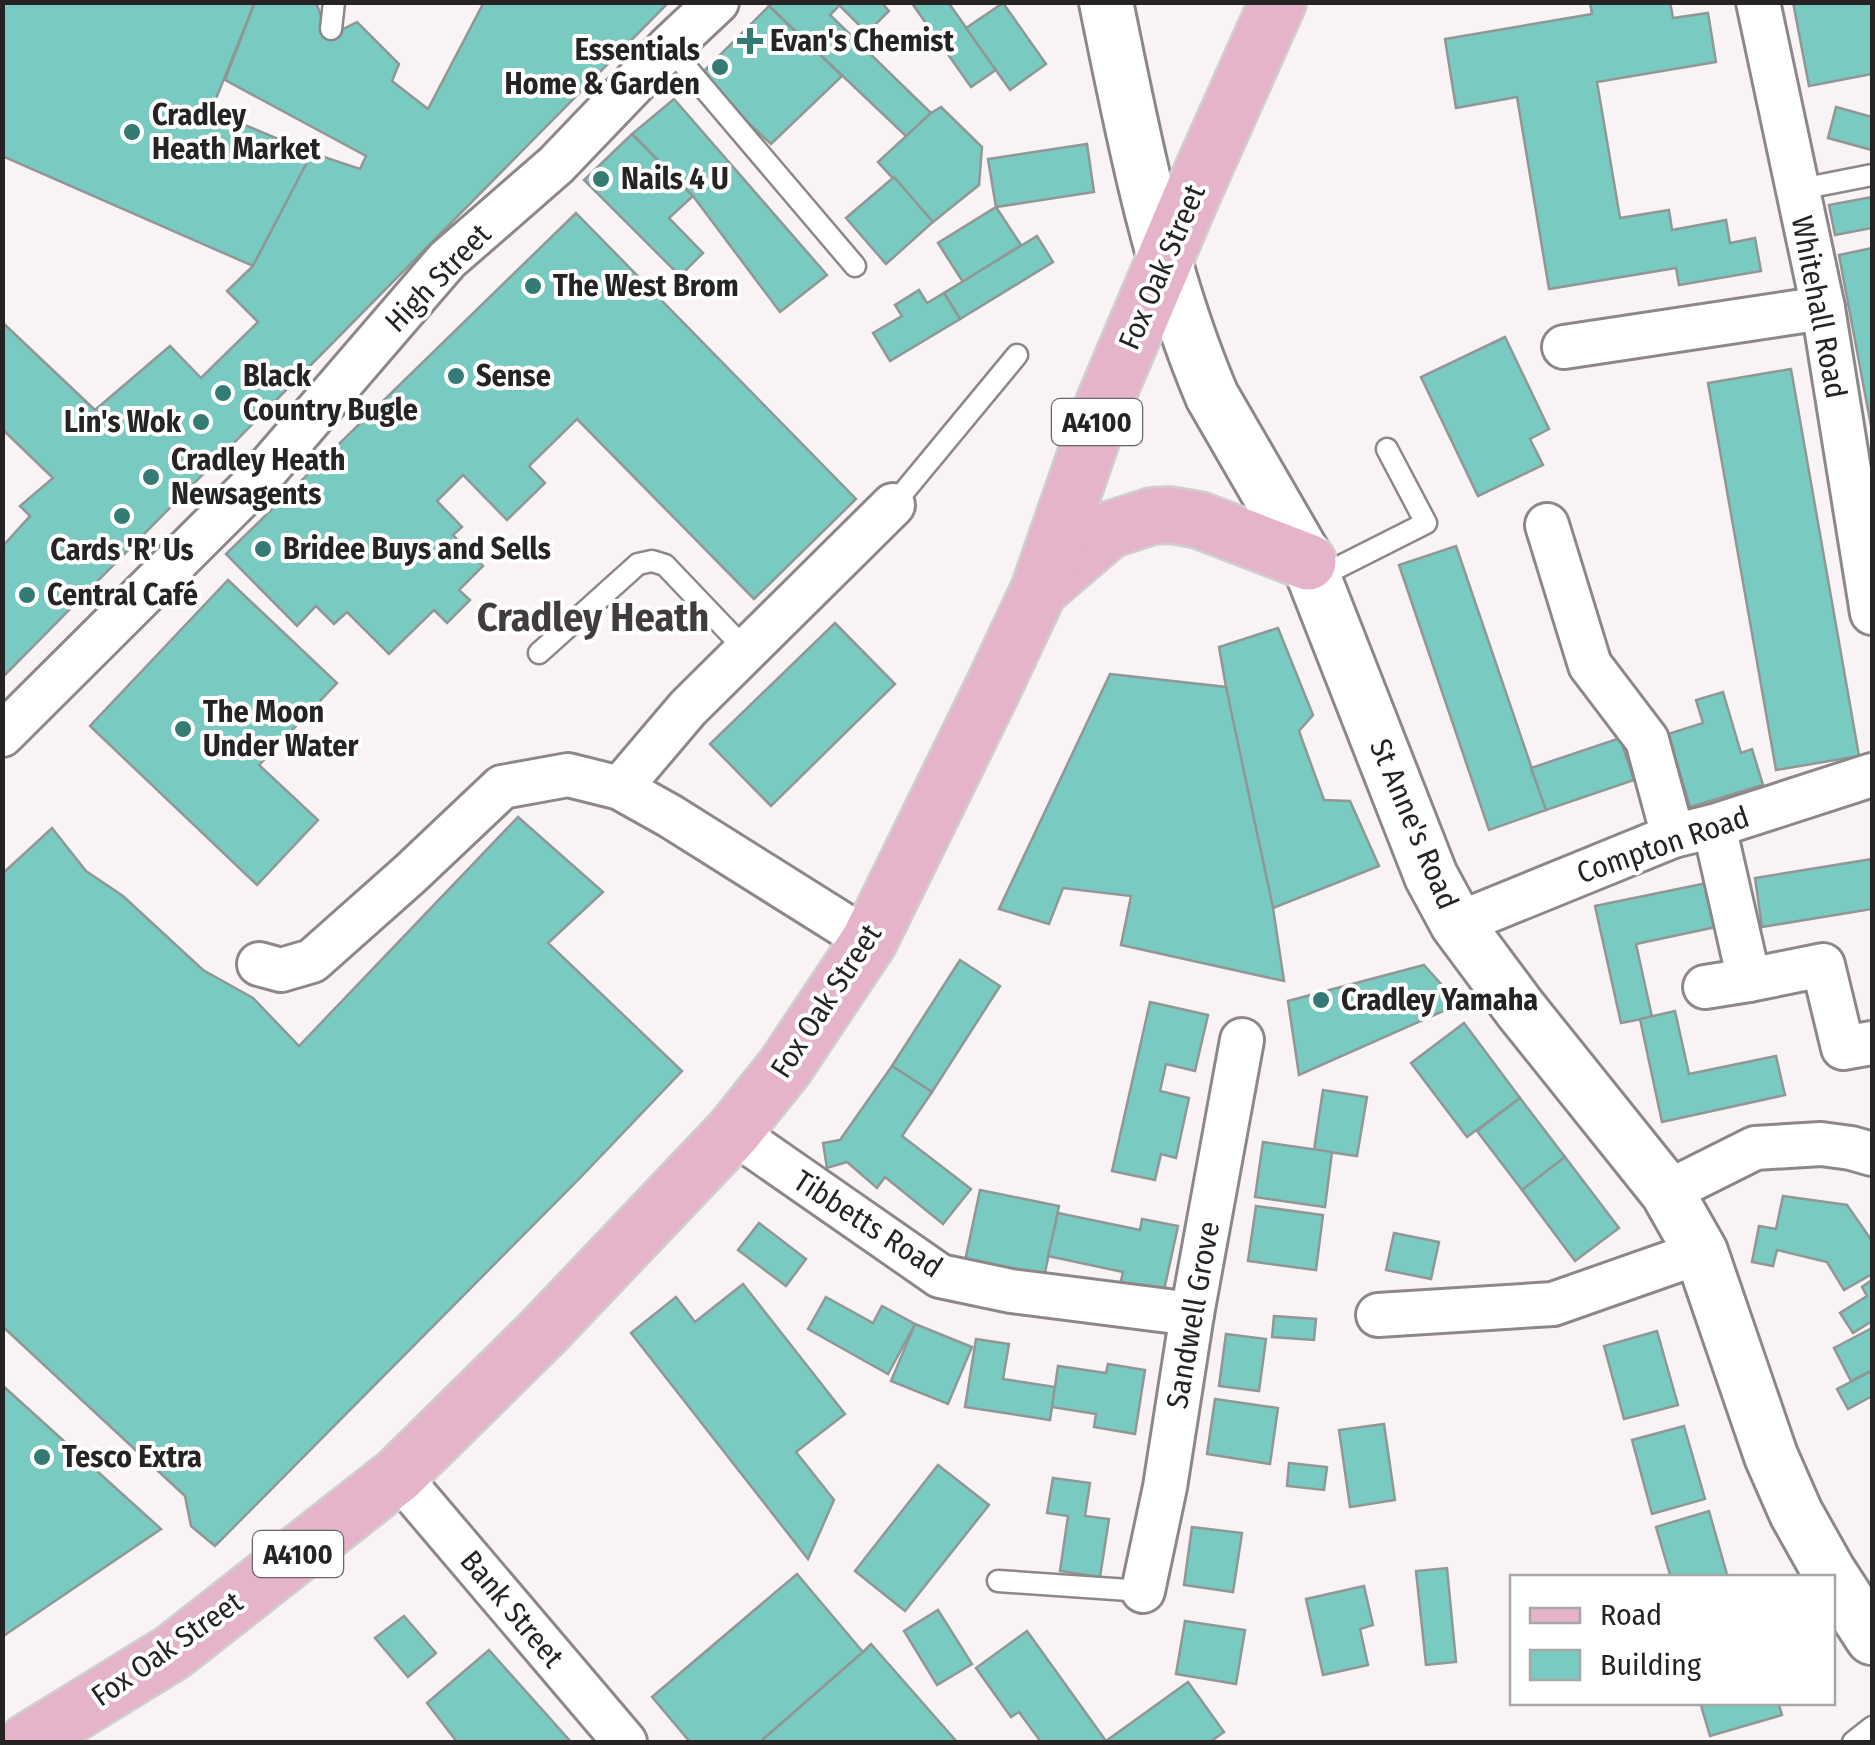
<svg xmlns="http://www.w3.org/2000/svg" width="1875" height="1745" font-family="'Fira Sans Condensed',sans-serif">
  <rect width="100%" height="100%" fill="#f9f3f5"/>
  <g fill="#79cbc1" stroke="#909796" stroke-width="2.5">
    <path d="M2 2H255L211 111 312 153 253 266 2 156Z"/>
    <path d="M255 2H312L317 5 325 26 337 32 357 22 399 64 392 81 428 109 484 2H669L2 678V547L30 516 20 506 53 478 2 429V322L95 410 170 346 201 378 258 322 227 291 253 266 312 153 360 169 366 156 225 80Z"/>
    <path d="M773 2H836L839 6 830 15 931 113 907 137 769 6Z"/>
    <path d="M836 2H881L889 11 867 33Z"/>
    <path d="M911 2H948L996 70 971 87Z"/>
    <path d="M1590 2H1670L1673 18 1708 13 1716 62 1597 82 1620 218 1669 210 1672 230 1726 220 1730 243 1755 238 1761 271 1679 285 1676 268 1549 289 1517 97 1456 108 1445 39 1592 14Z"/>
    <path d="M1793 2H1872V74L1809 86Z"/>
    <path d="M1003 3 1046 64 1010 90 966 28Z"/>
    <path d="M769 6 842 76 771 144 699 76Z"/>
    <path d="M674 99 827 275 780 312 693 196 632 134Z"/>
    <path d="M941 107 982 147 979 185 933 222 878 162 931 113Z"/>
    <path d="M1836 107 1872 117V150L1828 138Z"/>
    <path d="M632 134 693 196 669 218 703 253 680 276 584 180Z"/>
    <path d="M1087 144 1094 192 996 207 988 159Z"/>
    <path d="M894 177 933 222 886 264 846 218Z"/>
    <path d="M1872 197V228L1835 235 1829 205Z"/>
    <path d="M996 207 1021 245 963 282 938 243Z"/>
    <path d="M576 213 856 499 754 599 577 419 529 466 545 483 507 520 463 475 437 501 462 527 453 535 483 566 459 590 470 600 447 623 434 610 389 654 347 612 334 624 316 606 297 626 226 554Z"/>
    <path d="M1037 236 1053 262 960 319 944 293Z"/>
    <path d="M1872 248V431L1839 255Z"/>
    <path d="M919 290 927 303 944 293 960 319 890 361 873 333 902 316 895 305Z"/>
    <path d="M1505 337 1549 429 1530 439 1543 465 1478 496 1421 377Z"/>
    <path d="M1791 369 1859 756 1776 770 1708 383Z"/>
    <path d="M1456 546 1546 810 1489 830 1399 565Z"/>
    <path d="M228 580 337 683 259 765 318 820 257 885 90 726Z"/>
    <path d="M835 623 895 684 771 806 710 744Z"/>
    <path d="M1278 628 1313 715 1299 731 1324 800 1350 801 1379 866 1273 908 1235 738 1219 647Z"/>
    <path d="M1110 674 1226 687 1273 908 1284 981 1121 945 1131 896 1063 888 1049 924 999 909Z"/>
    <path d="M1723 692 1741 753 1752 749 1763 785 1690 807 1668 734 1703 723 1696 700Z"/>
    <path d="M1620 738 1634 780 1546 810 1531 768Z"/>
    <path d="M518 817 603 892 548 943 682 1071 580 1178 215 1546 191 1526 185 1496 2 1326V874L52 828 86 871 123 896 203 970 253 998 299 1046Z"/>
    <path d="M1872 859V909L1762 927 1755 878Z"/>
    <path d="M1707 883 1716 927 1636 944 1652 1017 1621 1023 1595 906Z"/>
    <path d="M960 960 1000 986 932 1092 892 1066Z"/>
    <path d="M1424 965 1459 1004 1299 1075 1288 1001Z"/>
    <path d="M1150 1002 1208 1015 1195 1071 1166 1064 1160 1091 1189 1098 1176 1158 1161 1154 1155 1180 1112 1171Z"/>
    <path d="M1675 1011 1689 1074 1776 1056 1785 1095 1662 1122 1640 1019Z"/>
    <path d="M1464 1023 1520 1098 1467 1137 1411 1063Z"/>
    <path d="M892 1066 932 1092 902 1136 971 1189 943 1224 885 1177 877 1188 847 1162 827 1168 823 1143 840 1140Z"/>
    <path d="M1323 1090 1367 1097 1357 1156 1314 1150Z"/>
    <path d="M1520 1098 1565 1157 1522 1190 1477 1131Z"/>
    <path d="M1263 1142 1332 1152 1325 1207 1255 1197Z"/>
    <path d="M1565 1157 1619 1228 1575 1261 1522 1190Z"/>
    <path d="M980 1190 1059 1206 1044 1277 965 1261Z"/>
    <path d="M1783 1196 1847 1205 1872 1241V1274L1844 1290 1827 1262 1777 1250 1773 1266 1752 1262 1759 1226 1776 1229Z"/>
    <path d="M1256 1206 1323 1215 1316 1270 1248 1261Z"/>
    <path d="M1058 1213 1140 1230 1142 1219 1178 1226 1163 1295 1120 1285 1123 1272 1048 1256Z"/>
    <path d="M759 1223 806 1259 786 1286 738 1250Z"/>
    <path d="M1394 1233 1439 1242 1431 1279 1386 1270Z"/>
    <path d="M1872 1280V1321L1853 1333 1840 1313 1867 1296 1862 1287Z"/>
    <path d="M743 1284 845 1414 796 1452 834 1500 808 1559 631 1333 676 1297 695 1322Z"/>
    <path d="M826 1297 873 1323 882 1306 915 1324 888 1374 808 1329Z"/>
    <path d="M1274 1316 1316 1319 1314 1340 1272 1337Z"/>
    <path d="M915 1324 972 1347 948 1404 891 1381Z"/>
    <path d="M1872 1328V1370L1851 1381 1834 1348Z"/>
    <path d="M1657 1331 1678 1405 1624 1419 1604 1346Z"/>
    <path d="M1226 1334 1266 1339 1259 1391 1219 1386Z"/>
    <path d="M976 1339 1009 1344 1003 1379 1055 1387 1050 1420 965 1407Z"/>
    <path d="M1108 1364 1145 1370 1135 1434 1094 1427 1096 1414 1052 1407 1058 1366 1106 1373Z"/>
    <path d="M1872 1371V1396L1848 1409 1837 1389Z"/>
    <path d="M2 1385 161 1529 2 1637Z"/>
    <path d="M1215 1399 1278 1408 1270 1464 1207 1454Z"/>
    <path d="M1384 1424 1395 1500 1350 1507 1339 1430Z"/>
    <path d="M1684 1426 1705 1499 1652 1514 1632 1440Z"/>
    <path d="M1289 1463 1327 1467 1324 1490 1287 1486Z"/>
    <path d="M938 1465 989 1505 905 1611 855 1571Z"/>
    <path d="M1053 1478 1090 1483 1085 1516 1109 1519 1100 1577 1060 1571 1068 1516 1047 1513Z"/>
    <path d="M1709 1511 1728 1578H1671L1656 1527Z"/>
    <path d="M1192 1527 1242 1533 1233 1592 1184 1585Z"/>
    <path d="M1447 1568 1456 1662 1426 1665 1416 1571Z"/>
    <path d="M797 1574 863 1652 760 1742H690L652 1697Z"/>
    <path d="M1364 1586 1373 1625 1360 1629 1368 1665 1323 1675 1306 1599Z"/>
    <path d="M938 1610 972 1664 937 1685 904 1631Z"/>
    <path d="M404 1616 436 1653 408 1677 375 1638Z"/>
    <path d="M1185 1621 1245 1630 1236 1684 1176 1674Z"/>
    <path d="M1027 1631 1106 1741 1188 1682 1224 1732 1210 1742H1041L1019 1712 1011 1717 976 1668Z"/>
    <path d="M871 1644 957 1742H760L863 1652Z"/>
    <path d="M489 1650 571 1742H457L427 1703Z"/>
    <path d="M1700 1702H1778L1782 1715 1710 1736Z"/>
  </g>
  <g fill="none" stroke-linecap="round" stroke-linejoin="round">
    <defs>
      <g id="service">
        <path d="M331 29 334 2"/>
        <path d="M669 47 855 266"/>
        <path d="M1796 190 1872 175"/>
        <path d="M893 505 1017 355"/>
        <path d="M1317 578 1426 523 1387 449"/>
        <path d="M539 653 638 564 652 561 665 565 746 650"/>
        <path d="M998 1581 1143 1591"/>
        <path d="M1853 1742 1872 1727"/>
      </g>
      <g id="minor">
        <path d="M1758 2 1823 308 1872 613"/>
        <path d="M1564 347 1823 308"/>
        <path d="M1547 525 1590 665 1647 740 1673 836"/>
        <path d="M2 735 256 482 447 260 556 165 669 47 717 2"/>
        <path d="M620 788 688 708 893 505"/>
        <path d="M1714 826 1749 980 1823 965 1843 1048 1872 1043"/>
        <path d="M1457 924 1673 836 1714 826 1872 775"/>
        <path d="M259 964 281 970 312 961 410 874 502 787 568 775 620 788 670 816 869 941"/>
        <path d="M1705 987 1749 980"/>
        <path d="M733 1132 940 1276 1011 1291 1192 1314"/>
        <path d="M1667 1192 1755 1148 1821 1144 1851 1148 1872 1154"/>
        <path d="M1378 1315 1553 1304 1701 1252"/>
        <path d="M398 1475 625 1742"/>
        <path d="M1143 1591 1165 1487 1192 1314 1242 1040"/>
      </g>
      <path id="tertiary" d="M1106 2C1133 135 1159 271 1212 396L1308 562 1431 876 1457 924 1521 1010 1667 1192 1701 1252 1771 1456 1796 1513 1828 1570 1872 1638"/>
      <g id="primary">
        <path d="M1039 590 1109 530 1152 516 1170 515 1199 520 1308 562"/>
        <path d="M27 1742 173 1652 398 1475 543 1332 733 1132 785 1067 869 941 994 686 1039 590 1104 403 1192 195 1278 2"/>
      </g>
    </defs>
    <use href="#service" stroke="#8d878a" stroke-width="25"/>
    <use href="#minor" stroke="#8d878a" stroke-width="48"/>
    <use href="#tertiary" stroke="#8d878a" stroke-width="58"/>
    <use href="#primary" stroke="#cfcfcf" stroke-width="60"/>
    <use href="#service" stroke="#fff" stroke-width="20"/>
    <use href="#minor" stroke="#fff" stroke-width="42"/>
    <use href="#tertiary" stroke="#fff" stroke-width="52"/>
    <use href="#primary" stroke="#e5b4cb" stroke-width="55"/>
  </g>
  <g fill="#347b73" stroke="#fff" stroke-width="4">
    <path d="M745 26h10v10h10v10h-10v10h-10v-10h-10v-10h10z"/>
    <circle cx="720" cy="67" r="10"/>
    <circle cx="132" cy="132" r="10"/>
    <circle cx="601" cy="179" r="10"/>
    <circle cx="533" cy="286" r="10"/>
    <circle cx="456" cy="376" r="10"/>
    <circle cx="223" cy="393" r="10"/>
    <circle cx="201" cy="422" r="10"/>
    <circle cx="151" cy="477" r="10"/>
    <circle cx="122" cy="516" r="10"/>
    <circle cx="263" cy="549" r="10"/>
    <circle cx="27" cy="595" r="10"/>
    <circle cx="183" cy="729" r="10"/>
    <circle cx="1321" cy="1000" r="10"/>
    <circle cx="42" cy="1457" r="10"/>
  </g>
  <g text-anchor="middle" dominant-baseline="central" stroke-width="8" stroke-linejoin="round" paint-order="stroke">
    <g fill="#fff" stroke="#676566" stroke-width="2.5">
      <rect x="1052" y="399" width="90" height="46" rx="8"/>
      <rect x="253" y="1531" width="90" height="46" rx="8"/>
    </g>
    <g font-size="28" font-weight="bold" fill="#262324">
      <text x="1097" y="422">A4100</text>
      <text x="298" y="1554">A4100</text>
    </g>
    <g font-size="30" font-weight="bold" fill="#262324" stroke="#fff" text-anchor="start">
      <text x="770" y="41">Evan's Chemist</text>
      <text x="700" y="50" text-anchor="end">Essentials<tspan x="700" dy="34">Home &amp; Garden</tspan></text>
      <text x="152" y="115">Cradley<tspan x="152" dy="34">Heath Market</tspan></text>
      <text x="621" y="179">Nails 4 U</text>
      <text x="553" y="286">The West Brom</text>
      <text x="243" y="376">Black<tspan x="243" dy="34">Country Bugle</tspan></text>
      <text x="476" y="376">Sense</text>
      <text x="181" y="422" text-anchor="end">Lin's Wok</text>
      <text x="171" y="460">Cradley Heath<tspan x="171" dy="34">Newsagents</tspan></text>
      <text x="283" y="549">Bridee Buys and Sells</text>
      <text x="122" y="550" text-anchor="middle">Cards 'R' Us</text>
      <text x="47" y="595">Central Café</text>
      <text x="203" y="712">The Moon<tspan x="203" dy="34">Under Water</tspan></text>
      <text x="1341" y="1000">Cradley Yamaha</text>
      <text x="62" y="1457">Tesco Extra</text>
    </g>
    <g font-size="30" fill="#262324" stroke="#fff">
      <text transform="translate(1162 267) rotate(-67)">Fox Oak Street</text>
      <text transform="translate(438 278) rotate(-46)">High Street</text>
      <text transform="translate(1819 307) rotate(79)">Whitehall Road</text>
      <text transform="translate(1414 824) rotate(67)">St Anne's Road</text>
      <text transform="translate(1663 845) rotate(-19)">Compton Road</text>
      <text transform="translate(826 1001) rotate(-57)">Fox Oak Street</text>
      <text transform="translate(868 1224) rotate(33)">Tibbetts Road</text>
      <text transform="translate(1193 1315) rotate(-80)">Sandwell Grove</text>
      <text transform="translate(512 1609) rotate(50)">Bank Street</text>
      <text transform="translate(167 1649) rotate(-35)">Fox Oak Street</text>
    </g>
    <g font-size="40" font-weight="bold" fill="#413c3e" stroke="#fff">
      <text x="593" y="618">Cradley Heath</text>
    </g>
  </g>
  <rect width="1875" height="1745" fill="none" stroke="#262324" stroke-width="10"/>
  <rect x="1510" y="1575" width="325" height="130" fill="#ffffff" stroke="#a8a7a7" stroke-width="2.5"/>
  <rect x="1530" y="1608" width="50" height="15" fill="#e5b4cb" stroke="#a8a7a7" stroke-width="2.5"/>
  <text x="1600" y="1625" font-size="30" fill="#262324">Road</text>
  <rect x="1530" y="1650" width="50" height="30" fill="#79cbc1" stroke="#a8a7a7" stroke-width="2.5"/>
  <text x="1600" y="1675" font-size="30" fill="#262324">Building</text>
</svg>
